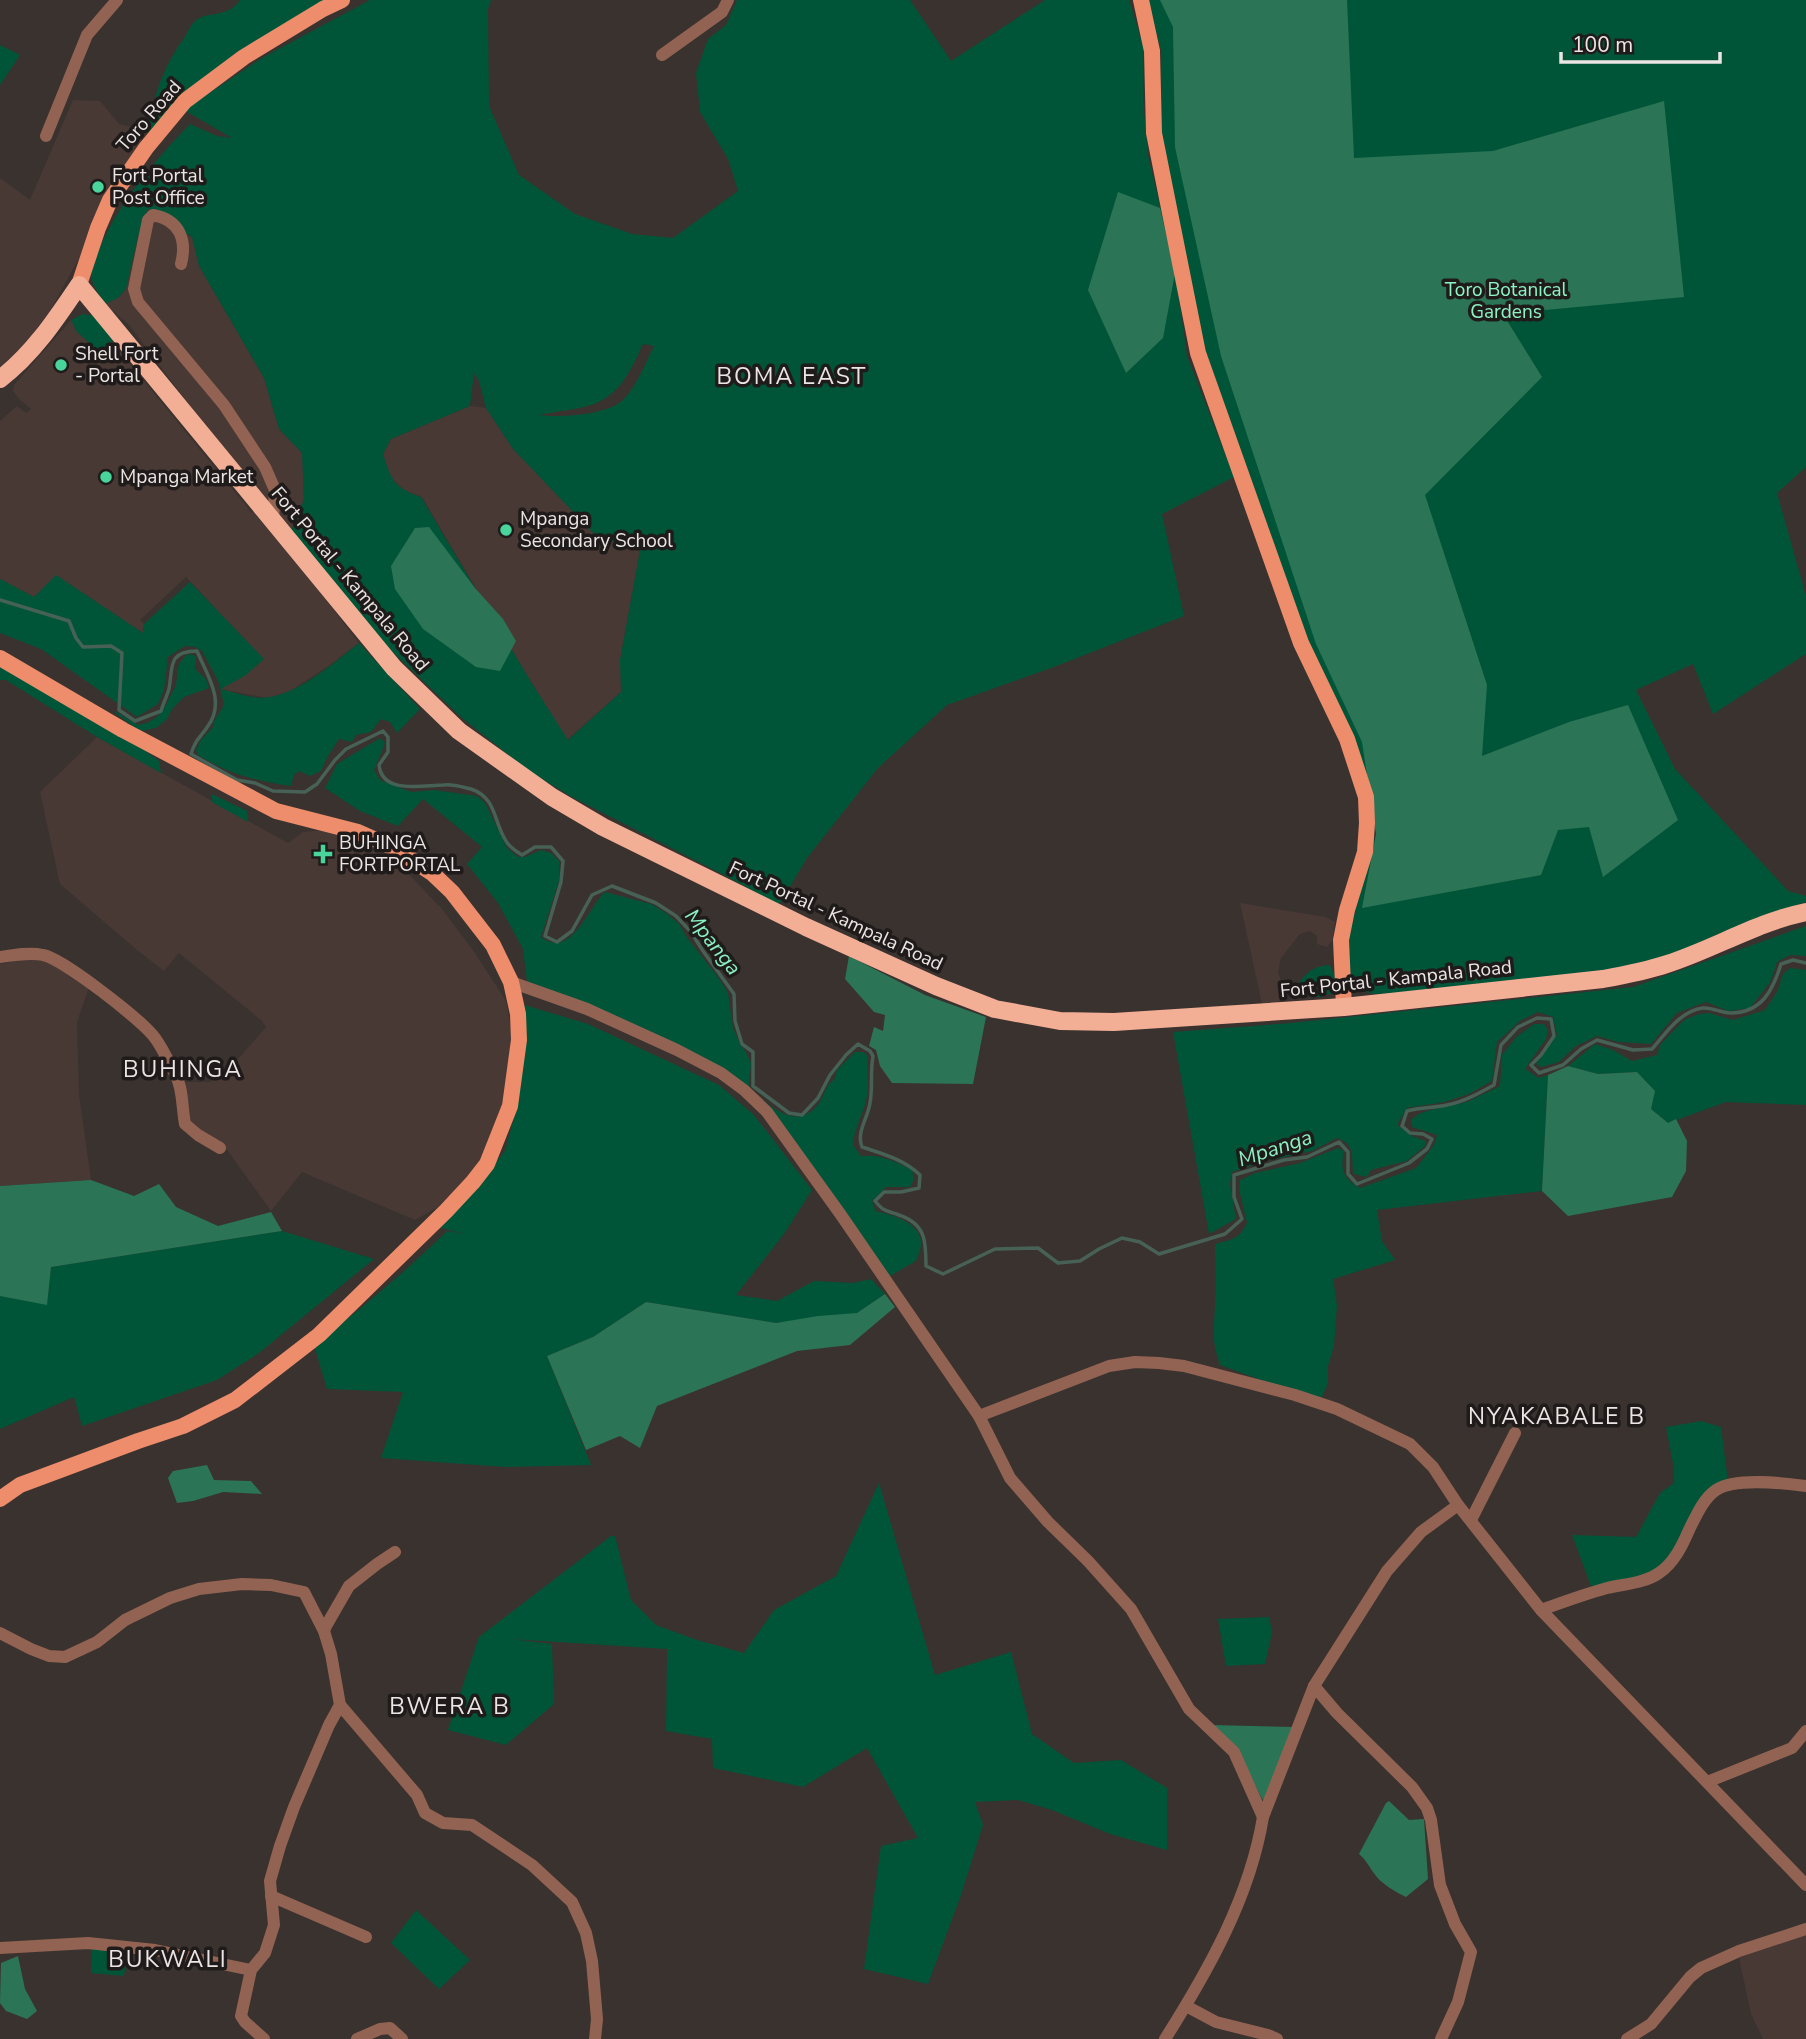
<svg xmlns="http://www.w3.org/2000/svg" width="1806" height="2039" font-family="'Nunito Sans',sans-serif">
  <rect width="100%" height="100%" fill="#3a322f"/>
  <g fill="#483934">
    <path d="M73 100 100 101 119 124 140 129 142 132 141 145 50 311 25 344 0 367V178L30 200Z"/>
    <path d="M148 209 158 212 183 233 192 237 199 266 264 378 279 429 302 453 304 500 290 533 225 458 191 407 129 325 105 304 118 298 126 289 138 236Z"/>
    <path d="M71 320 77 332 100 352 112 342 252 513 257 510 359 643 327 667 290 691 268 698 220 689 263 659 186 577 140 620 144 624 143 633 57 576 34 597 0 579V421L17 406 26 413 31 409 19 399 13 391 14 385Z"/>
    <path d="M470 406 486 408 513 449 600 539 641 545 620 660 621 692 567 740 528 677 422 497 404 490 391 478 383 454 391 439Z"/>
    <path d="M97 737 288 843 303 832 327 830 351 836 383 850 401 866 442 909 475 953 506 1001 511 1029 510 1063 506 1094 493 1138 476 1169 438 1207 415 1220 302 1172 271 1211 225 1147 188 1122 185 1082H209L224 1075 266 1027 262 1021 179 953 164 971 137 950 60 884 40 792Z"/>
    <path d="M1240 903 1326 917 1335 922 1332 941 1327 947 1317 944V936L1310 931 1300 934 1281 958 1278 972 1286 994 1277 1003 1262 1004Z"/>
    <path d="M42 956 90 984 77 1022 79 1095 91 1180 0 1186V964Z"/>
    <path d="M1806 1931V2039H1763L1751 2014 1739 1958Z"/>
  </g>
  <g fill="#005539" fill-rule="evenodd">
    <path d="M240 0H347L257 51 147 141C152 101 160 72 184 38 187 33 191 24 196 20 209 11 228 18 240 0Z"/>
    <path d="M370 0H491L488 9 489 106 519 175 575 214 632 234 673 238 738 191 728 159 700 112 696 73 708 39 726 25 737 0H910L951 61 1045 0H1129L1143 45V99L1148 155 1175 269 1187 356 1234 477 1162 514 1184 616 1054 667 947 705 878 768 807 858 779 905 722 874 572 797 529 771 462 718 381 641 290 533 304 500 302 453 279 429 264 378 199 266 192 237C176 229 165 215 148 209L138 236 126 289 118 298 105 304C99 294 90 283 91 270 92 262 98 253 101 245 122 199 155 160 190 124L217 136 232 138 184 110 262 58ZM643 344 654 346C645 364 637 385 624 399 609 415 560 418 539 415 557 411 577 410 594 404 621 394 632 368 643 344ZM474 373 479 381 486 408 513 449 600 540 641 545 620 660 621 692 568 740 528 677 421 497C393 487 392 481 383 454L391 439 470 406Z"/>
    <path d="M1147 0H1806V467L1777 493 1806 596V654L1713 714 1693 664 1636 690 1675 769 1788 891 1806 896V902L1744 923 1666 958 1620 972 1469 990 1375 994 1360 991 1350 977 1348 939 1376 834 1371 795 1353 733 1309 642 1205 353 1160 133 1161 50Z"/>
    <path d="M0 45 20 55 0 85Z"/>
    <path d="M83 314 95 316 118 336 100 352 77 332 71 320Z"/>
    <path d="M56 575 143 633 144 624 190 582 264 659 246 675 221 689C236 693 255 700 270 697 301 692 335 662 359 643L420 709 397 733 390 722 381 719 371 732 356 735 352 742 339 739 328 756 321 771 310 776 299 771 294 775 291 786C254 781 230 774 198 755L196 750 201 740 213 727V723L224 705 219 683 202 651 195 647 185 646 168 657 164 690 158 704 137 717 41 649 0 633V579L34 597Z"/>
    <path d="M188 654 196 656 195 669 206 679 209 688 184 697 172 709 167 719 156 728 140 731 115 713V711L138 725C154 722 161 715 168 701 170 696 174 690 176 685 179 668 174 667 188 654Z"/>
    <path d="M0 665 125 736 159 761 161 773 97 737 6 680H0Z"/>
    <path d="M380 738 385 743 374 770 380 780 411 792 434 790 477 796 485 803 507 848 518 857H525L541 850 551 853 559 861V881L541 937C571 960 587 909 605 892L651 904 666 913 679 924 688 939 718 977 728 993 733 1028 741 1046 746 1052 751 1063 749 1086C767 1106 798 1133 819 1103 825 1095 825 1085 834 1080L837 1070 855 1052H863L868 1056C865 1070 870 1081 867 1096 864 1113 854 1128 853 1145L861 1156C880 1154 895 1161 912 1170L914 1179 910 1187H886L872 1201 876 1211C892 1215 922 1223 921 1244 921 1249 918 1256 916 1261L890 1276 796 1147 720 1075 527 982 523 949 498 903 467 864 482 847 423 799 398 826 360 811 325 788 337 764Z"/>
    <path d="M212 794 247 811 248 822 212 802Z"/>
    <path d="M1806 926V956L1790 955 1777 962 1771 981 1750 1008 1728 1011 1706 1002 1677 1013 1651 1044 1618 1042 1597 1036 1576 1046 1559 1062 1541 1067 1536 1064 1557 1035 1553 1017 1538 1012 1520 1021 1497 1042 1492 1081 1469 1094 1445 1102 1407 1108 1397 1125 1412 1136 1426 1141 1425 1146 1407 1161 1371 1170 1367 1177 1354 1174C1350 1158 1357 1145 1337 1138L1312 1151 1266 1161 1232 1172 1230 1184 1236 1219 1209 1234 1173 1032 1291 1023 1633 987Z"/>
    <path d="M1330 965 1335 977 1333 993 1319 997 1296 995 1293 990C1305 975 1310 966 1330 965Z"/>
    <path d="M1790 968 1806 970V1105L1726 1102 1668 1123 1651 1109 1637 1072 1598 1074 1568 1066 1595 1044 1613 1050 1632 1061 1657 1055 1660 1045 1684 1020 1699 1014 1709 1013 1733 1020 1765 1010 1777 992 1783 974Z"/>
    <path d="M521 1004 588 1024 719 1085 754 1115 812 1190 784 1234 736 1295 777 1301 814 1281 853 1283 871 1279 885 1294 857 1313 776 1323 646 1302 593 1337 547 1356 591 1465 505 1467 381 1458 403 1392 327 1389 314 1345C361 1309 405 1272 447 1231L465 1234 433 1226 474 1187 505 1151 518 1103Z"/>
    <path d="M1534 1024H1544L1548 1030 1546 1039 1525 1069 1539 1078 1548 1075 1542 1191 1377 1210 1382 1241 1395 1260 1333 1279 1337 1305 1334 1346 1328 1366V1383L1321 1399 1280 1387 1220 1365C1211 1338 1214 1333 1215 1305 1216 1285 1215 1265 1215 1244 1233 1239 1238 1240 1247 1223L1239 1189 1240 1180 1255 1173 1300 1163 1338 1148 1344 1151C1340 1171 1343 1178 1360 1188L1416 1168 1434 1145 1437 1135 1412 1127 1411 1121C1418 1108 1454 1107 1469 1101 1479 1096 1490 1091 1500 1086L1502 1055 1516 1037Z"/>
    <path d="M282 1231 374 1259 259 1353 217 1380 82 1426 74 1397 0 1429V1296L47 1304 51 1267Z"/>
    <path d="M1701 1421 1721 1427 1729 1489 1703 1498 1660 1580 1595 1597 1572 1535 1636 1537 1660 1493 1674 1483V1469L1666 1427Z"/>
    <path d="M879 1483 935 1675 1011 1652 1032 1734 1074 1763 1121 1760 1167 1788V1850L1110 1834 1052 1810 1018 1800 975 1802 983 1825 961 1895 928 1984 864 1969 881 1846 918 1838 867 1748 803 1787 713 1768 712 1739 666 1731 667 1649 511 1639 552 1644 554 1704 506 1745 448 1730 479 1637 611 1536H615L631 1600 656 1625 697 1640 744 1653 774 1610 836 1576Z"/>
    <path d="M1269 1617 1272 1632 1265 1664 1226 1666 1218 1619Z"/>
    <path d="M416 1910 470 1960 439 1989 391 1943Z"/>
    <path d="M92 1946 128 1950 124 1976 91 1973Z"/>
  </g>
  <g fill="#2c7456">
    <path d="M1160 0H1347L1354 158 1493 151 1664 101 1684 297 1503 314 1542 377 1425 495 1487 685 1482 756 1569 722 1628 705 1678 820 1603 877 1589 827 1558 830 1541 875 1362 908 1376 834 1362 742 1316 644 1221 356 1175 147 1173 27Z"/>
    <path d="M1118 192 1160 208 1175 273 1163 338 1126 373 1088 290Z"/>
    <path d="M429 527 475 588 503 619 516 641 500 671 476 667 423 629 395 589 391 566 415 528Z"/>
    <path d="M849 956 925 995 986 1017 973 1084 892 1083 880 1066 876 1050 869 1046 874 1027 883 1031 885 1015 874 1012 845 979Z"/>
    <path d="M1568 1066 1598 1074 1637 1072 1655 1091 1651 1109 1668 1123 1676 1119 1687 1141 1686 1171 1672 1197 1568 1216 1542 1191 1548 1075Z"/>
    <path d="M91 1180 134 1196 159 1184 176 1207 218 1226 271 1212 282 1231 51 1267 47 1305 0 1296V1186Z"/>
    <path d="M885 1294 895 1307 850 1345 797 1351 657 1406 640 1448 620 1436 586 1450 547 1356 593 1337 646 1302 776 1323 818 1316 857 1313Z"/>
    <path d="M207 1465 214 1480 251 1481 262 1494 223 1492 193 1501 177 1503 168 1478 173 1471Z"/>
    <path d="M1211 1725 1294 1727 1266 1801 1262 1799 1250 1775Z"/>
    <path d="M1389 1801 1409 1820 1424 1819 1428 1879 1406 1897C1394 1891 1381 1884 1373 1872 1368 1865 1366 1860 1359 1854L1386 1803Z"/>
    <path d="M18 1956 25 1989 37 2011 27 2019 6 2011 0 2003 1 1963Z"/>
  </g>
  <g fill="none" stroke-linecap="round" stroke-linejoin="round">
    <path stroke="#476156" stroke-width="3.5" d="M0 600 69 621 76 638 83 647 111 646 122 653 119 710 135 721 161 711C163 704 167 696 169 689 173 668 167 651 197 651 207 675 226 701 208 726 200 738 195 740 191 754L237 780 255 783 273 791 305 792 317 784 335 760 346 749 383 731 388 737V752L379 765C382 795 423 785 444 785 453 784 462 787 471 789 497 798 493 821 506 841 509 847 516 851 522 855L535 847H551L563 861 561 882 545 936 557 942 572 931 592 895 612 886 656 903 676 916 691 932 703 951 734 994 735 1021 742 1044 753 1052V1086L789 1113 802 1115 818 1098 830 1075 846 1055 858 1044 870 1051 873 1056C870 1072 873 1087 870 1103 868 1118 856 1132 862 1147 883 1154 903 1159 920 1175L919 1188 901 1192H884L875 1201C885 1213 886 1210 899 1215 926 1224 926 1242 926 1266L943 1274 995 1249 1038 1248 1058 1263 1080 1261 1099 1249 1122 1238 1140 1242 1159 1254 1225 1234 1242 1219 1234 1197V1175L1284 1160 1307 1157 1339 1142 1348 1152V1174L1357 1184 1409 1163 1427 1149 1432 1139 1423 1134 1410 1133 1402 1126 1407 1111C1421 1107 1433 1108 1447 1105 1464 1102 1479 1093 1494 1085L1501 1045 1518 1027 1537 1018 1551 1019 1554 1036 1541 1055 1531 1065 1539 1073 1563 1065 1581 1049 1597 1040 1633 1050 1652 1049C1666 1033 1680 1011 1703 1008 1712 1007 1721 1013 1730 1013 1762 1013 1773 990 1781 964L1793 960 1806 963"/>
    <g stroke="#926352" stroke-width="12">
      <path d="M662 55 722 12 728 0"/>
      <path d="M46 136 87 35 117 0"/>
      <path d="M181 264C187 240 180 220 153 215L148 220 134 289 138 302 224 405 265 467 275 490 273 520"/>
      <path d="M0 957C13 955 30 952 43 955 62 958 143 1021 155 1038 163 1049 170 1064 176 1076 183 1089 182 1109 185 1124L198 1135 220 1148"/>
      <path d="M511 982 587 1009 677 1050 721 1073 744 1090 767 1112 841 1215 979 1416 1109 1366 1135 1362 1159 1363 1184 1366 1295 1395 1337 1409 1410 1444 1433 1467 1458 1505 1541 1610 1806 1885"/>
      <path d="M979 1416 1010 1478 1048 1522 1088 1561 1131 1609 1189 1709 1234 1752 1263 1817"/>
      <path d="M1471 1520 1515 1433"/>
      <path d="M395 1552 377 1564 349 1586 326 1626 324 1631 331 1654 340 1705 417 1795 425 1813 443 1823 472 1825 532 1865 572 1902 586 1933 592 1961 597 2019 595 2039"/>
      <path d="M1541 1610C1563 1602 1585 1594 1607 1588 1624 1584 1645 1583 1659 1573 1674 1563 1682 1546 1689 1530 1696 1516 1703 1499 1716 1490 1735 1477 1783 1483 1806 1486"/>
      <path d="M0 1633 31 1649 49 1656 65 1657 97 1642 125 1620 170 1598 199 1589 242 1584 271 1585 304 1592 324 1631"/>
      <path d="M1314 1686 1337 1713 1412 1787 1427 1808 1431 1820 1440 1885 1455 1924 1471 1952 1458 2002 1441 2039"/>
      <path d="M1707 1782 1792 1748 1806 1731"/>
      <path d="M271 1896 366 1937"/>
      <path d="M0 1948 88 1943 155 1950 251 1970"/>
      <path d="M1186 2006 1216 2022 1268 2035 1277 2039"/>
      <path d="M264 2039 245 2022 241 2016 251 1970 265 1953 274 1925 270 1881 280 1846 294 1807 329 1725 340 1705"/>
      <path d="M357 2039 380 2029 390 2028 402 2039"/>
      <path d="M1165 2039C1208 1971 1250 1897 1263 1817L1314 1686 1387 1571 1421 1532 1458 1505"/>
      <path d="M1627 2039 1651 2024 1690 1977 1701 1968 1739 1951 1806 1929"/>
    </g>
    <g stroke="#ed8d6c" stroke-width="16">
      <path d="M1141 0 1152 51 1154 133 1198 353 1301 643 1347 739 1366 797 1367 823 1365 852 1347 910 1341 940 1344 1007"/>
      <path d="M79 285 98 228 110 200 146 148 185 101 244 57 323 9 342 0"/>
      <path d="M0 658 123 730 276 811 358 832 394 848 432 873 452 892 493 945 511 982 518 1014 519 1040 510 1106 487 1164 473 1182 446 1211 319 1335 235 1400 183 1426 138 1441 20 1485 0 1499"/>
    </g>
    <path stroke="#f3ae96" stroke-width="18" d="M0 379C33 354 56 319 79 285L394 668 459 731 552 797 603 827 806 927 936 986 995 1009 1060 1021 1114 1022 1344 1007 1603 979C1625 975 1646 971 1667 964 1714 949 1757 922 1806 912"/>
  </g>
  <g fill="#49d49c" stroke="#1f1b1a" stroke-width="2.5">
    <circle cx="98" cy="187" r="7"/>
    <circle cx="61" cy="365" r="7"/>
    <circle cx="106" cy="477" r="7"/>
    <circle cx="506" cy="530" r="7"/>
    <path d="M319.5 843.5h7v7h7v7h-7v7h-7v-7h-7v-7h7z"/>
  </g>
  <g text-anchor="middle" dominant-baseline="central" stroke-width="7" stroke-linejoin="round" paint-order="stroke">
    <g font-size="19" fill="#ebe5e3" stroke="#1f1b1a">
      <text transform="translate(149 116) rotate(-49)">Toro Road</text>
      <text transform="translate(350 579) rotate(50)">Fort Portal - Kampala Road</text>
      <text transform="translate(836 916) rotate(25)">Fort Portal - Kampala Road</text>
      <text transform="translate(1396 979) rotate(-6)">Fort Portal - Kampala Road</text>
    </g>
    <g font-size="19" fill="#ebe5e3" stroke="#1f1b1a" text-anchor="start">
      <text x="112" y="176">Fort Portal<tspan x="112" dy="22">Post Office</tspan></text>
      <text x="75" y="354">Shell Fort<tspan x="75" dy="22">- Portal</tspan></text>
      <text x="120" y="477">Mpanga Market</text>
      <text x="520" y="519">Mpanga<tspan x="520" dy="22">Secondary School</tspan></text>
      <text x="339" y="843">BUHINGA<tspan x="339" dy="22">FORTPORTAL</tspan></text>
    </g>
    <g font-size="19" fill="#8cf3c3" stroke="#1f1b1a">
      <text x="1506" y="290">Toro Botanical<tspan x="1506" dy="22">Gardens</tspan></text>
    </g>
    <g font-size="21" font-style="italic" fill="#8bf1c2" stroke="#1f1b1a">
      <text transform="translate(713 942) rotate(52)">Mpanga</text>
      <text transform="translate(1275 1148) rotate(-18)">Mpanga</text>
    </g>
    <g font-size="23" letter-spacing="2" fill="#ebe5e3" stroke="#1f1b1a">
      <text x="792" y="376">BOMA EAST</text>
      <text x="183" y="1069">BUHINGA</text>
      <text x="1557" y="1416">NYAKABALE B</text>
      <text x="450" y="1706">BWERA B</text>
      <text x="168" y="1959">BUKWALI</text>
    </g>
  </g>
  <path d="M1561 52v10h159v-10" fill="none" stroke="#ebe5e3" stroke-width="3.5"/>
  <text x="1572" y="52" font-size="21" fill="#ebe5e3" stroke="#1f1b1a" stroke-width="5" paint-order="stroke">100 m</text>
</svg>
